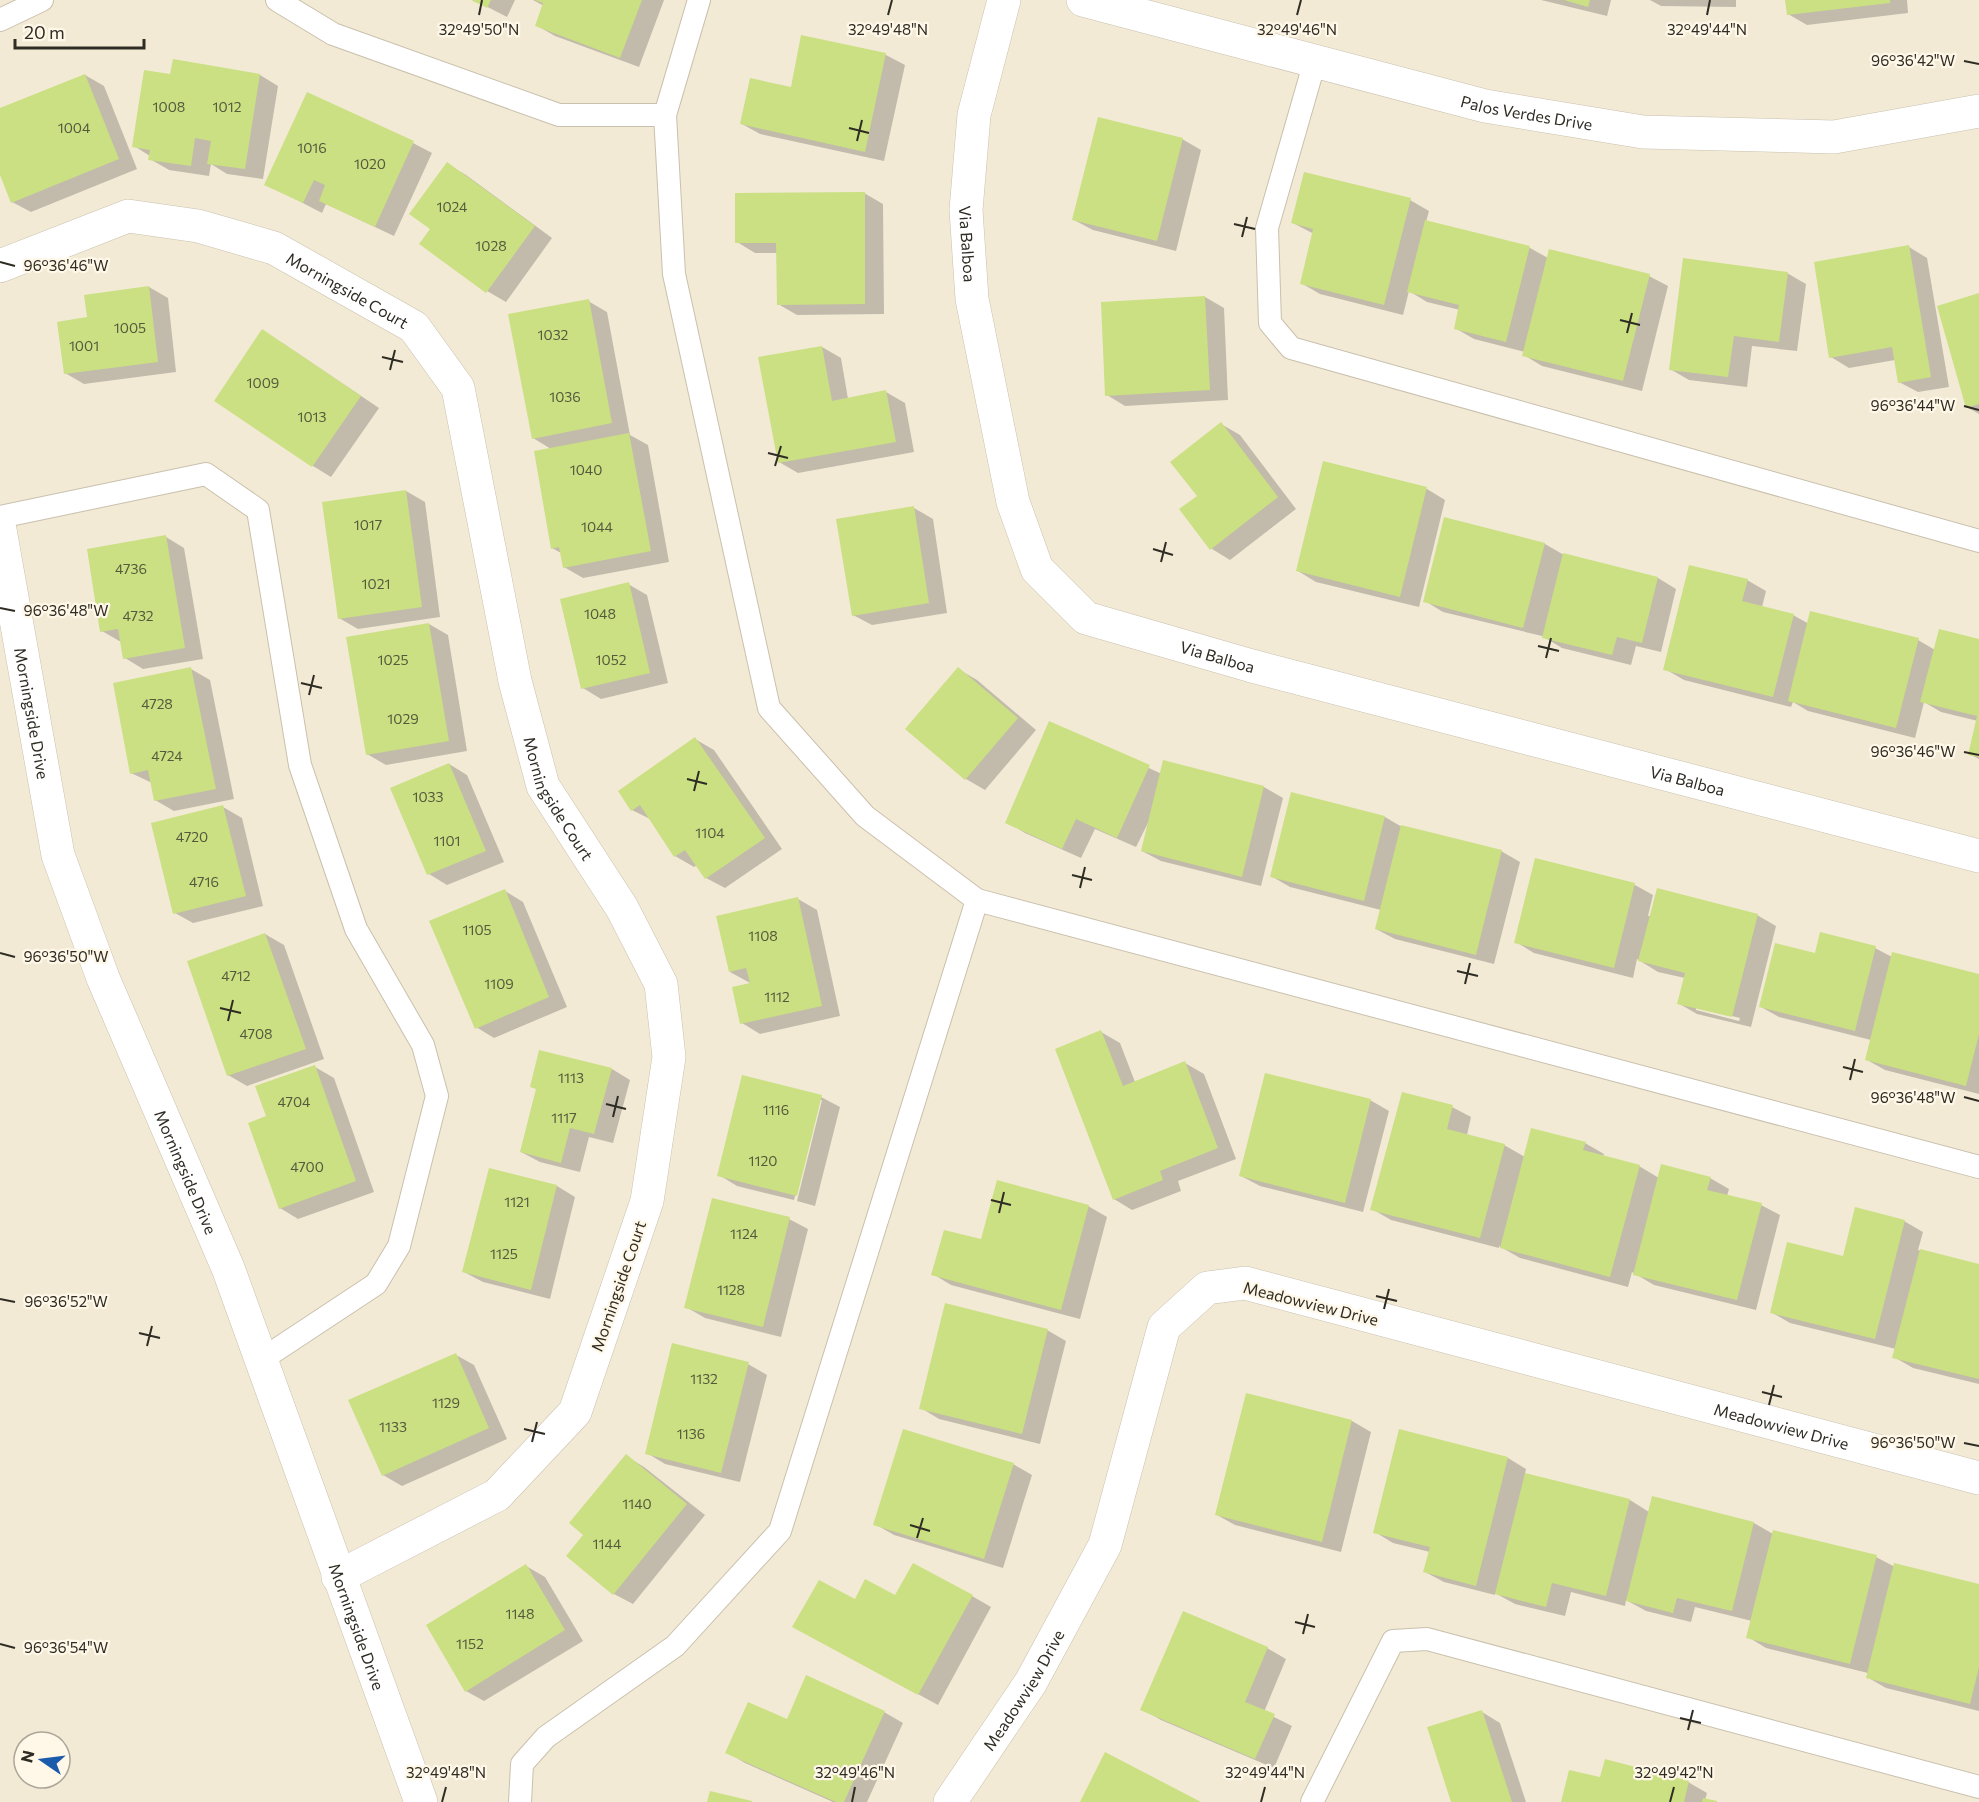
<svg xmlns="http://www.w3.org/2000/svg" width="1979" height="1802" font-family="Commissioner,sans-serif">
  <rect width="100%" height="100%" fill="#f3ead6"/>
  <g fill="#0003" fill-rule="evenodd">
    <path d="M474 0H515L507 17Z"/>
    <path d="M533 0H664L639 67 555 36 536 25 544 6Z"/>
    <path d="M1541 0H1611L1607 16Z"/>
    <path d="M1650 0H1736V7L1661 6Z"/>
    <path d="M1787 0H1907L1908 13 1807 25 1788 14Z"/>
    <path d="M802 37 886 55 905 65 884 161 760 134 742 124 792 88Z"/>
    <path d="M174 61 260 75 278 86 263 179 227 174 211 164 209 176 169 170 150 159V156L134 146 172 76Z"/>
    <path d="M85 75 104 86 137 169 31 212 12 202 0 171V110Z"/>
    <path d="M1182 139 1201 150 1176 251 1093 230 1074 220Z"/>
    <path d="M413 143 432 153 394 236 326 204 322 213 266 184Z"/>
    <path d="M447 164 466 175 552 238 506 302 487 291 421 244 432 229Z"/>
    <path d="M864 193 883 204 884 314 797 315 778 304 777 253H755L737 242Z"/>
    <path d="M1410 200 1429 211 1426 222 1530 248 1548 258 1649 276 1668 286 1642 391 1542 366 1524 355 1525 352 1474 339 1455 328 1460 310 1427 302 1409 291 1403 315 1320 294 1301 283 1314 234 1293 223Z"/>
    <path d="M1909 247 1927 258 1949 387 1918 392 1899 382 1895 360 1849 368 1831 357Z"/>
    <path d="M1787 273 1806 284 1797 351 1752 346 1747 387 1689 380 1670 369Z"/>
    <path d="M149 287 168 298 176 372 84 384 65 373 89 319Z"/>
    <path d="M1979 295V414L1967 407Z"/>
    <path d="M1205 297 1224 308 1228 400 1125 406 1107 395Z"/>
    <path d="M588 301 607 312 630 435 648 445 669 562 583 578 564 567 561 553 552 548 551 449 533 438Z"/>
    <path d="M281 342 379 408 331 477 313 466Z"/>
    <path d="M822 347 841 358 848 399 886 392 905 403 914 452 798 473 779 462Z"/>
    <path d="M1221 424 1240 435 1296 509 1230 560 1212 549 1181 510 1199 496Z"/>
    <path d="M1324 463 1427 489 1445 500 1419 607 1316 582 1298 571Z"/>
    <path d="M406 491 425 502 440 617 358 629 339 618Z"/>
    <path d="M914 508 933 519 947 613 872 625 853 615Z"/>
    <path d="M1445 519 1545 544 1564 555 1658 578 1676 589 1661 652 1636 646 1631 665 1562 648 1542 636 1443 612 1425 601Z"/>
    <path d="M166 537 184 548 203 659 143 669 125 658 121 642 102 631Z"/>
    <path d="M1747 580 1766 591 1762 607 1793 615 1809 624 1918 640 1935 650 1979 640V759L1969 754 1978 721 1941 712 1924 702 1915 738 1808 711 1793 702 1791 707 1684 680 1665 669Z"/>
    <path d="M628 584 647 595 668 683 601 699 583 688Z"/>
    <path d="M429 624 448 635 467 751 386 765 367 754Z"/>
    <path d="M191 669 210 680 234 799 174 811 155 800 152 783 131 773Z"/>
    <path d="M958 669 977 680 1036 730 985 790 966 779 907 729Z"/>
    <path d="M1050 723 1162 774 1164 762 1264 787 1283 798 1261 886 1161 861 1142 851 1149 823H1148L1136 847 1095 829 1081 858 1025 833 1007 822Z"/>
    <path d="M695 739 714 750 782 849 725 888 706 878 697 865 694 867 675 856 652 820 632 810Z"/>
    <path d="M449 764 467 775 504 862 447 885 429 874Z"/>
    <path d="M223 807 242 818 263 906 193 923 175 913Z"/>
    <path d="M1385 817 1402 827 1501 851 1520 862 1494 964 1395 939 1376 929 1381 910 1290 887 1271 876Z"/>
    <path d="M1635 885 1653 895 1648 916 1757 915 1776 926 1751 1027 1697 1014 1678 1003 1685 978 1658 972 1637 959 1633 978 1534 953 1516 942ZM1696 1007 1740 1018 1739 1021 1696 1010Z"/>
    <path d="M505 891 523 902 567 1007 494 1038 476 1027Z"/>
    <path d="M798 899 817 910 840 1016 760 1034 742 1023 752 984 730 972Z"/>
    <path d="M265 934 284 945 324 1059 247 1086 228 1075Z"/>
    <path d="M1875 948 1892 957 1979 975V1094L1885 1070 1867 1060 1871 1040 1779 1017 1761 1007 1816 955Z"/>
    <path d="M1101 1032 1120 1043 1135 1082 1185 1063 1204 1074 1236 1159 1178 1181 1181 1191 1132 1210 1114 1199Z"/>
    <path d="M315 1067 334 1078 374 1192 298 1219 280 1208 268 1117Z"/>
    <path d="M612 1069 630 1080 613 1143 589 1137 580 1172 540 1162 521 1152Z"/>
    <path d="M821 1097 840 1107 815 1206 797 1201 822 1100H819L794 1200 737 1186 719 1175Z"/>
    <path d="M1370 1100 1389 1111 1363 1212 1260 1186 1241 1176Z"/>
    <path d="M1452 1107 1471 1117 1467 1135 1504 1145 1525 1157 1585 1143 1604 1154 1603 1157 1639 1166 1659 1178H1710L1729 1189 1727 1196 1761 1205 1780 1215 1756 1310 1654 1285 1632 1272 1628 1287 1520 1258 1499 1246V1248L1391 1220 1372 1209Z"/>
    <path d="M557 1186 575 1197 550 1299 483 1282 464 1272Z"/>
    <path d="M1088 1206 1107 1217 1080 1319 951 1285 933 1274 982 1241Z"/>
    <path d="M789 1219 808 1229 781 1337 705 1318 686 1307Z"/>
    <path d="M1904 1221 1923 1232 1918 1250 1979 1265V1384L1913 1368 1894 1357 1896 1349 1790 1323 1771 1312 1844 1258Z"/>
    <path d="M1047 1330 1066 1341 1040 1444 939 1419 921 1408Z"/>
    <path d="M456 1355 474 1365 507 1439 402 1486 383 1475Z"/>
    <path d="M748 1364 767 1375 740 1482 665 1464 647 1453Z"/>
    <path d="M1247 1395 1352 1421 1371 1432 1341 1552 1235 1525 1217 1515Z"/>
    <path d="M626 1456 644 1467 705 1515 633 1604 614 1594 568 1556 586 1534Z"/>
    <path d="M1508 1458 1526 1469 1525 1474 1630 1500 1649 1512 1653 1498 1754 1523 1773 1534 1876 1557 1895 1567 1979 1586V1711L1886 1688 1867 1677 1868 1673 1766 1648 1748 1637 1752 1621 1695 1607 1691 1622 1646 1611 1626 1600 1625 1606 1571 1592 1565 1616 1515 1604 1495 1593V1595L1444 1582 1425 1572 1430 1552 1393 1543 1375 1532Z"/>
    <path d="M1013 1464 1032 1475 1003 1568 894 1535 875 1524Z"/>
    <path d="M526 1566 545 1577 583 1641 484 1701 466 1691Z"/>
    <path d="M972 1596 991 1607 938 1705 813 1637 855 1601 895 1597Z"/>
    <path d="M1267 1648 1286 1659 1264 1712 1292 1726 1274 1768 1161 1720 1142 1709Z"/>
    <path d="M884 1712 903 1723 867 1802H833L745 1763 727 1752 788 1721Z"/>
    <path d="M1482 1712 1500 1723 1526 1802H1452Z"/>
    <path d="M1601 1779 1688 1782 1707 1793 1705 1800 1715 1802H1563Z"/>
  </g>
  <g fill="#cae082">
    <path d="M471 0H491L487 8Z"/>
    <path d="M535 0H642L620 58 535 26 543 3Z"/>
    <path d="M1564 0H1590L1588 7Z"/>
    <path d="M1785 0H1890V3L1787 15Z"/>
    <path d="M801 35 886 53 865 152 740 124 750 78 791 87Z"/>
    <path d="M173 59 260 74 245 169 207 164 211 141 195 138 191 166 148 160 150 150 132 147 144 70 170 74Z"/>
    <path d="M85 74 119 159 11 203 0 175V108Z"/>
    <path d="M307 92 414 141 375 227 319 201 325 185 314 180 303 203 264 185Z"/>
    <path d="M1098 117 1183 138 1157 241 1072 220Z"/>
    <path d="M447 162 535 226 486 293 419 244 430 229 409 214Z"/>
    <path d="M1304 172 1411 198 1384 305 1300 284 1313 229 1291 223Z"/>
    <path d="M865 192V304L777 305 776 243H735V193Z"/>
    <path d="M1425 220 1530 246 1506 342 1454 329 1459 305 1407 292Z"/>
    <path d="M1909 245 1931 377 1898 383 1892 347 1829 358 1814 262Z"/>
    <path d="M1549 249 1650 274 1623 381 1522 356Z"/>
    <path d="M1683 258 1788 272 1779 342 1734 336 1728 377 1669 370Z"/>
    <path d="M149 286 158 362 64 374 57 322 87 317 84 295Z"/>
    <path d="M1979 293V404L1966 408 1937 306Z"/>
    <path d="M1205 296 1210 390 1105 396 1101 302Z"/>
    <path d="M589 299 612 423 532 439 508 314Z"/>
    <path d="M262 329 361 396 312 467 214 401Z"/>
    <path d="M822 346 832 401 886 390 896 442 778 463 758 357Z"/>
    <path d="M1221 422 1278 497 1210 550 1179 509 1197 496 1170 462Z"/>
    <path d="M629 433 651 551 563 568 559 547 551 549 534 451Z"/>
    <path d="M1323 461 1427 487 1400 597 1296 571Z"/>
    <path d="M406 490 422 607 338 619 322 502Z"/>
    <path d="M914 506 929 603 852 616 836 519Z"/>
    <path d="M1444 517 1545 543 1523 628 1423 602Z"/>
    <path d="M166 535 185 648 123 659 118 629 100 632 87 549Z"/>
    <path d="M1563 553 1658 577 1642 643 1617 637 1612 655 1542 638Z"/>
    <path d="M1689 565 1748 579 1742 601 1794 614 1773 697 1663 670Z"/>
    <path d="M629 582 650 673 581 689 560 599Z"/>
    <path d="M1810 611 1919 638 1896 728 1788 701Z"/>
    <path d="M429 623 449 741 366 755 346 637Z"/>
    <path d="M1939 629 1979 639V757L1968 755 1977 716 1920 702Z"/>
    <path d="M191 667 216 789 154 801 148 770 130 774 113 683Z"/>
    <path d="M958 667 1018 718 965 780 905 729Z"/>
    <path d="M1049 721 1150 765 1117 838 1076 819 1062 849 1005 823Z"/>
    <path d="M695 737 765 838 705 879 685 850 674 857 640 805 631 811 618 791Z"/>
    <path d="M1163 760 1264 786 1242 877 1141 851Z"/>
    <path d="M449 763 486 851 427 875 390 788Z"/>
    <path d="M1291 792 1385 816 1364 901 1270 877Z"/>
    <path d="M223 805 246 896 173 914 151 823Z"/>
    <path d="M1401 825 1502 850 1476 955 1375 929Z"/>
    <path d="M1535 858 1635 883 1614 968 1514 943Z"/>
    <path d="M1657 888 1758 914 1732 1017 1677 1004 1685 973 1638 961Z"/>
    <path d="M505 889 549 997 475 1029 429 921Z"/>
    <path d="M798 897 822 1006 740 1024 732 987 750 983 746 968 729 972 716 916Z"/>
    <path d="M1820 932 1876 946 1855 1031 1759 1007 1775 943 1815 953Z"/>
    <path d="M265 933 306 1049 227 1076 187 961Z"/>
    <path d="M1892 952 1979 974V1034L1966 1086 1865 1060Z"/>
    <path d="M1101 1030 1123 1086 1185 1061 1218 1148 1160 1171 1163 1180 1113 1200 1055 1049Z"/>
    <path d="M539 1050 612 1068 594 1134 570 1128 561 1163 520 1152 536 1089 530 1087Z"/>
    <path d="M315 1065 356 1181 279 1209 248 1123 266 1116 255 1086Z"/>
    <path d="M1265 1073 1371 1099 1345 1203 1239 1176Z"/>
    <path d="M742 1075 822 1095 797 1196 717 1176Z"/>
    <path d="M1402 1092 1453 1105 1447 1129 1505 1144 1480 1238 1370 1210Z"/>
    <path d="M1531 1128 1586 1142 1583 1150 1640 1165 1610 1277 1500 1248Z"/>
    <path d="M1661 1164 1711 1177 1707 1190 1762 1203 1737 1300 1633 1275Z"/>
    <path d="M489 1168 557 1185 531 1290 462 1272Z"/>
    <path d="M997 1180 1089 1205 1061 1310 931 1275 944 1230 981 1239Z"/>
    <path d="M712 1198 790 1217 763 1327 684 1308Z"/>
    <path d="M1855 1207 1905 1220 1875 1339 1770 1313 1787 1242 1843 1256Z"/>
    <path d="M1920 1249 1979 1264V1379L1892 1358Z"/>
    <path d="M945 1303 1048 1329 1022 1434 919 1409Z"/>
    <path d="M672 1343 749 1362 721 1473 645 1454Z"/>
    <path d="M456 1353 489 1428 382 1476 348 1400Z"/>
    <path d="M1246 1393 1352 1420 1322 1542 1215 1515Z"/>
    <path d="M903 1429 1014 1463 984 1559 873 1525Z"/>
    <path d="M1399 1429 1508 1457 1476 1586 1423 1572 1430 1547 1373 1533Z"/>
    <path d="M626 1454 687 1504 613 1595 566 1556 583 1535 569 1523Z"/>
    <path d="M1525 1473 1630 1499 1606 1596 1552 1583 1546 1607 1495 1594Z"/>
    <path d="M1652 1496 1754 1522 1732 1611 1677 1598 1673 1613 1626 1601Z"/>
    <path d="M1773 1530 1877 1555 1850 1664 1746 1638Z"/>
    <path d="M913 1563 973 1595 918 1695 792 1627 819 1580 855 1599 865 1579 895 1595Z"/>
    <path d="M1894 1563 1979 1584V1667L1970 1704 1866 1678Z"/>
    <path d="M526 1564 565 1630 465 1692 426 1625Z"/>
    <path d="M1183 1611 1268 1647 1245 1702 1275 1714 1255 1759 1140 1710Z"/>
    <path d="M806 1675 885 1711 844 1802H836L725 1753 748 1702 787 1719Z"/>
    <path d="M1482 1710 1512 1802H1451L1427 1727Z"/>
    <path d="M1105 1752 1201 1802H1080Z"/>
    <path d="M1605 1759 1689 1781 1684 1802H1561L1569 1770 1600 1777Z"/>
    <path d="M710 1791 752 1801V1802H707Z"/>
    <path d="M1703 1798 1717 1801V1802H1702Z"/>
  </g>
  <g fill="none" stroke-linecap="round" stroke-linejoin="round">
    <defs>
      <g id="lane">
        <path d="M277 0 333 34 559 115H665"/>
        <path d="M699 0 665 115 674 274 769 708 865 816 977 900 1979 1167"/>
        <path d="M0 20 42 0"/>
        <path d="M1315 61 1267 228 1270 323 1291 348 1979 541"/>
        <path d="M0 517 206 474 258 510 300 765 356 929 423 1045 437 1096 399 1246 376 1284 261 1360"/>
        <path d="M520 1802 522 1764 546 1737 675 1646 780 1531 977 900"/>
        <path d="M1312 1802 1393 1641 1427 1639 1979 1787"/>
      </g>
      <g id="street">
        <path id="s1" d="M1004 0 974 115 966 210 972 299 1013 502 1037 569 1086 618 1252 666 1979 856"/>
        <path id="s2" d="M0 266 128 216 198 226 274 248 414 327 458 388 515 681 543 786 622 908 661 984 669 1057 647 1201 575 1412 497 1495 338 1577"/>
        <path id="s3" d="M950 1802 1031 1682 1105 1545 1164 1327 1207 1288 1245 1283 1979 1478"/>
      </g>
      <g id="secondary">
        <path id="s4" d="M1083 0 1485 106 1643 132 1834 137 1979 111"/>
        <path id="s5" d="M0 530 58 855 103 978 228 1268 421 1802"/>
      </g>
    </defs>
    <use href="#lane" stroke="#c9c0ad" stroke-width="24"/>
    <use href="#street" stroke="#c9c0ad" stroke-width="34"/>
    <use href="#secondary" stroke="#c9c0ad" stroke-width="34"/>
    <use href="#lane" stroke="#fff" stroke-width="22"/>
    <use href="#street" stroke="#fff" stroke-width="33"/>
    <use href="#secondary" stroke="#fff" stroke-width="33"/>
  </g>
  <path fill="none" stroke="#2f2c24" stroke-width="2" d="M479 15 482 0M888 15 892 0M1297 15 1301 0M1707 15 1710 0M1964 61 1979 64M849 128 869 133M857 141 862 120M1234 224 1255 229M1242 237 1247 217M0 262 15 266M1620 320 1640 325M1627 333 1632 313M382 357 403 362M390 370 395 350M1964 406 1979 410M768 453 788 458M775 466 781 446M1153 549 1173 555M1161 562 1166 542M0 608 15 611M1538 646 1559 651M1546 658 1551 638M301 683 322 688M309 695 314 675M1964 752 1979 755M687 779 707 784M694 791 699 771M1072 875 1092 880M1080 888 1085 867M0 953 15 957M1457 971 1478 976M1465 984 1470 963M220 1008 241 1013M228 1021 233 1000M1843 1067 1863 1072M1850 1080 1855 1059M1964 1097 1979 1101M606 1104 626 1109M613 1117 618 1096M991 1200 1011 1205M999 1213 1004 1192M1376 1296 1397 1301M0 1299 15 1302M1384 1309 1389 1289M139 1333 160 1338M147 1346 152 1326M1762 1392 1782 1397M1769 1405 1774 1385M524 1429 545 1434M532 1442 537 1422M1964 1443 1979 1446M910 1525 930 1531M917 1538 923 1518M1295 1622 1315 1627M1303 1634 1308 1614M0 1644 15 1648M1680 1718 1701 1723M1688 1730 1693 1710M442 1802 446 1787M852 1802 855 1787M1261 1802 1265 1787M1670 1802 1674 1787"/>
  <g text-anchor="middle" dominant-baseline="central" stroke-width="4.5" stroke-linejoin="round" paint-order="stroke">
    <g font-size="14" fill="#56593c">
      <text x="169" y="106">1008</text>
      <text x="227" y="106">1012</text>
      <text x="74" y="127">1004</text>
      <text x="312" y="147">1016</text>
      <text x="370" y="163">1020</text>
      <text x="452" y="206">1024</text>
      <text x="491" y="245">1028</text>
      <text x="130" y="327">1005</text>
      <text x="553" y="334">1032</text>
      <text x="84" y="345">1001</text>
      <text x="263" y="382">1009</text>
      <text x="565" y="396">1036</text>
      <text x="312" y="416">1013</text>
      <text x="586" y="469">1040</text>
      <text x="368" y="524">1017</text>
      <text x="597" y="526">1044</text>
      <text x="131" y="568">4736</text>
      <text x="376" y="583">1021</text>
      <text x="600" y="613">1048</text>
      <text x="138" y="615">4732</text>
      <text x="393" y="659">1025</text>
      <text x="611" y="659">1052</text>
      <text x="157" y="703">4728</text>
      <text x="403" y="718">1029</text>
      <text x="167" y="755">4724</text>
      <text x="428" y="796">1033</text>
      <text x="710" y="832">1104</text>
      <text x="192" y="836">4720</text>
      <text x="447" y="840">1101</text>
      <text x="204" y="881">4716</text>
      <text x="477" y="929">1105</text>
      <text x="763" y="935">1108</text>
      <text x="236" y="975">4712</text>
      <text x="499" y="983">1109</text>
      <text x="777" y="996">1112</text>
      <text x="256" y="1033">4708</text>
      <text x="571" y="1077">1113</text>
      <text x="294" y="1101">4704</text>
      <text x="776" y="1109">1116</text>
      <text x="564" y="1117">1117</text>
      <text x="763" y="1160">1120</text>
      <text x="307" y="1166">4700</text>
      <text x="517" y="1201">1121</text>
      <text x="744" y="1233">1124</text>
      <text x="504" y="1253">1125</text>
      <text x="731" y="1289">1128</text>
      <text x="704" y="1378">1132</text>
      <text x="446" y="1402">1129</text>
      <text x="393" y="1426">1133</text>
      <text x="691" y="1433">1136</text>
      <text x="637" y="1503">1140</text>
      <text x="607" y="1543">1144</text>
      <text x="520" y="1613">1148</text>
      <text x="470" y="1643">1152</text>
    </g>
    <g font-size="16" fill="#2f2c24" stroke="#fff7e7">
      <text stroke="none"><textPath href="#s4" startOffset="458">Palos Verdes Drive</textPath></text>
      <text stroke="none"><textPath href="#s1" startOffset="248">Via Balboa</textPath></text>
      <text stroke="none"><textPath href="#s2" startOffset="372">Morningside Court</textPath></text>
      <text stroke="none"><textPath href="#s1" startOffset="788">Via Balboa</textPath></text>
      <text stroke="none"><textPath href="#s5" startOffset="186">Morningside Drive</textPath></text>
      <text stroke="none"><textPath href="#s1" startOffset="1274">Via Balboa</textPath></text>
      <text stroke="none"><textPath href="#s2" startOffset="948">Morningside Court</textPath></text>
      <text stroke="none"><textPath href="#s5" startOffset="672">Morningside Drive</textPath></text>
      <text transform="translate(618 1286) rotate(-71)">Morningside Court</text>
      <text transform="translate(1311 1303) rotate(14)">Meadowview Drive</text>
      <text stroke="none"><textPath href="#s3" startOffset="1178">Meadowview Drive</textPath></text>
      <text stroke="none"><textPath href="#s5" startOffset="1158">Morningside Drive</textPath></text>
      <text stroke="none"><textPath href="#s3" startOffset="134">Meadowview Drive</textPath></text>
    </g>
  </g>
  <g font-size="15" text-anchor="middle" fill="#2f2c24" stroke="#fff7e7" stroke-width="4.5" stroke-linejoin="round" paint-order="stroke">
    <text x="479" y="35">32°49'50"N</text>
    <text x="888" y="35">32°49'48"N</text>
    <text x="1297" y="35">32°49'46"N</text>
    <text x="1707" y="35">32°49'44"N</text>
    <text x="1913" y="66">96°36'42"W</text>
    <text x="66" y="271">96°36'46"W</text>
    <text x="1913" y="411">96°36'44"W</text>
    <text x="66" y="616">96°36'48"W</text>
    <text x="1913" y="757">96°36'46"W</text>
    <text x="66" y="962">96°36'50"W</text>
    <text x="1913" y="1103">96°36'48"W</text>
    <text x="66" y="1307">96°36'52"W</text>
    <text x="1913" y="1448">96°36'50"W</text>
    <text x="66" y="1653">96°36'54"W</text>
    <text x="446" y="1778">32°49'48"N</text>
    <text x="855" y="1778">32°49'46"N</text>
    <text x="1265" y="1778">32°49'44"N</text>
    <text x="1674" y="1778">32°49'42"N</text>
  </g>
  <g transform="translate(42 1760) rotate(284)"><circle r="28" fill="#fff7e7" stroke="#aca699" stroke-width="1.5"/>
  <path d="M0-4.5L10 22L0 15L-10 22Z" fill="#1b5bac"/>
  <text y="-9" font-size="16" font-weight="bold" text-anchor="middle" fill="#2f2c24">N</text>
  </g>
  <path d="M15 39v9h129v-9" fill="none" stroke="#2f2c24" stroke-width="3"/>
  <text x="24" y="39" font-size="18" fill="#2f2c24" stroke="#fff7e7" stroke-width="4.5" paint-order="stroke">20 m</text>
</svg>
